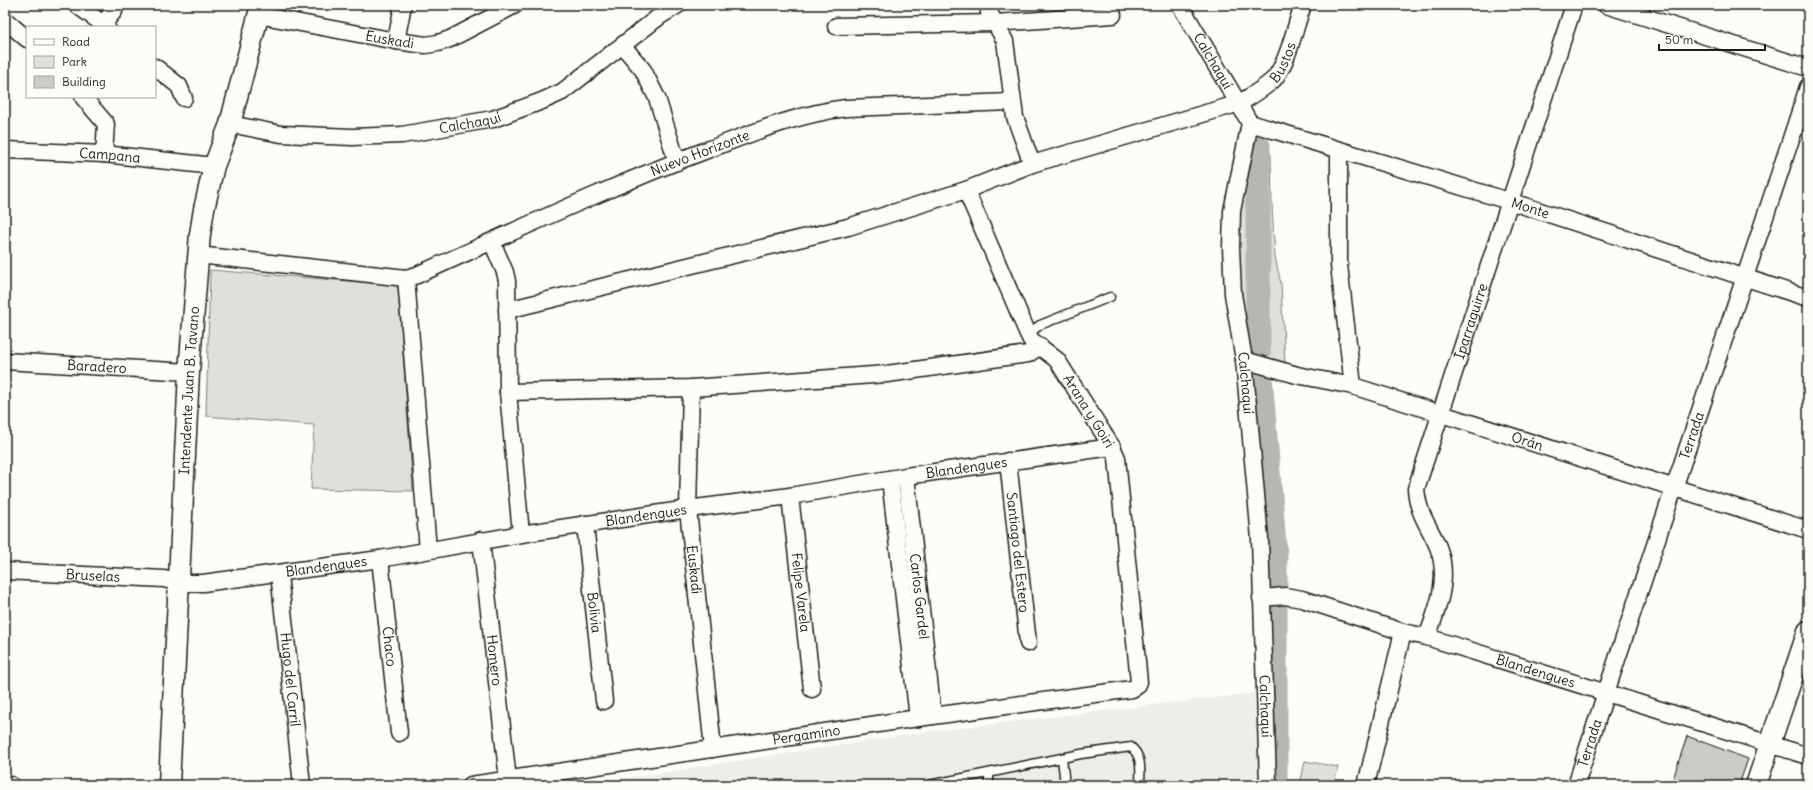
<svg xmlns="http://www.w3.org/2000/svg" width="1813" height="790" font-family="Delius,sans-serif">
  <rect width="100%" height="100%" fill="#fdfcf7"/>
  <filter id="ink" filterUnits="userSpaceOnUse"><feTurbulence type="fractalNoise" baseFrequency=".025" numOctaves="2"/><feDisplacementMap in="SourceGraphic" scale="8" xChannelSelector="R" yChannelSelector="G"/><feConvolveMatrix kernelMatrix="1 2 1 2 8 2 1 2 1" color-interpolation-filters="sRGB"/></filter>
  <g filter="url(#ink)">
    <path fill="#eeede9" d="M1255 693 1260 785H581L925 732Z"/>
    <g fill="#e0dfdb" stroke="#7e7e7c">
      <path d="M1262 137 1271 155 1272 206 1275 257 1281 284 1285 364 1253 355 1248 344 1236 244 1241 196 1253 141Z"/>
      <path d="M210 270 398 285 413 491 311 489 314 425 206 416Z"/>
      <path d="M1305 761 1338 767 1334 785H1300Z"/>
    </g>
    <g fill="none" stroke-linecap="round" stroke-linejoin="round">
      <g stroke="#b7b6b2" stroke-width="25">
        <path d="M1255 136 1258 146V353"/>
        <path d="M1260 377 1275 556V584"/>
        <path d="M1275 778V608"/>
      </g>
    </g>
    <path fill="#cccbc8" stroke="#1c1c1c" d="M1687 736 1748 759 1739 785H1671Z"/>
    <g fill="none" stroke-linecap="round" stroke-linejoin="round">
      <defs>
        <g id="service">
          <path d="M1028 334 1040 325 1110 297"/>
          <path d="M1062 758 1065 785"/>
          <path d="M989 773V785"/>
          <path d="M929 785 1081 754 1131 747C1143 757 1140 771 1140 785"/>
        </g>
        <g id="minor">
          <path d="M77 5 107 27"/>
          <path d="M988 5 989 12 1005 41 1015 117 1032 164"/>
          <path id="s1" d="M1180 5 1250 123 1232 211 1231 247 1233 294 1244 360 1260 539 1268 783"/>
          <path d="M1606 5 1808 68"/>
          <path id="s2" d="M258 15 396 41 426 45 438 43 450 39 515 5"/>
          <path d="M5 20 27 39"/>
          <path d="M103 24 114 11 116 5"/>
          <path d="M836 26 995 23 1113 15"/>
          <path d="M396 41 403 5"/>
          <path d="M623 46 643 70 657 98 677 162"/>
          <path d="M155 67 179 86 184 98"/>
          <path d="M83 97 106 124 104 154"/>
          <path id="s3" d="M1250 123 1509 201 1808 298"/>
          <path id="s4" d="M230 124 281 134 352 137 402 135 493 119 542 101 562 92 660 16 678 5"/>
          <path id="s5" d="M5 150 104 154 214 166"/>
          <path d="M1339 150V265L1353 386"/>
          <path d="M492 242 505 272 507 281 508 392 521 534"/>
          <path id="s6" d="M198 255 406 278 417 275C513 232 608 187 707 150 752 133 797 114 846 108L1012 102"/>
          <path d="M406 278 428 550"/>
          <path id="s7" d="M507 310 848 227 966 190 1032 164 1240 103C1251 96 1263 89 1273 80 1288 64 1295 26 1303 5"/>
          <path id="s8" d="M1244 360 1297 375 1353 386 1808 530"/>
          <path id="s9" d="M5 361 189 372"/>
          <path id="s10" d="M691 388 688 509 713 749"/>
          <path d="M508 392 691 388 887 374 1028 354 1040 346"/>
          <path id="s11" d="M1008 461 1028 643"/>
          <path id="s12" d="M906 476 933 716"/>
          <path d="M890 479 918 718"/>
          <path id="s13" d="M790 496 812 689"/>
          <path id="s14" d="M585 524 604 701"/>
          <path id="s15" d="M481 540 508 780"/>
          <path id="s16" d="M380 559 399 733"/>
          <path id="s17" d="M5 571 164 579 180 583H203L380 559 521 534 688 509 790 496 906 476 1112 447"/>
          <path id="s18" d="M279 574 302 785"/>
          <path id="s19" d="M1261 598 1285 596 1302 599 1403 632 1427 637 1808 756"/>
          <path id="s20" d="M1427 637C1438 608 1450 577 1438 547 1429 525 1418 515 1416 489L1574 5"/>
          <path d="M5 785H11"/>
          <path id="s21" d="M471 785 918 718 1132 689 1137 686 1139 682 1117 458 1112 447 1057 360 1031 340 1028 334 966 190"/>
          <path d="M1366 785 1403 632"/>
          <path id="s22" d="M1576 785C1651 551 1732 320 1808 87"/>
        </g>
        <g id="tertiary">
          <path id="s23" d="M169 785 189 372 200 234 204 209 214 166 230 124 261 5"/>
          <path d="M1756 785 1808 631"/>
        </g>
      </defs>
      <use href="#service" stroke="#1c1c1c" stroke-width="11"/>
      <use href="#minor" stroke="#1c1c1c" stroke-width="19"/>
      <use href="#tertiary" stroke="#1c1c1c" stroke-width="23"/>
      <use href="#service" stroke="#fdfcf7" stroke-width="8"/>
      <use href="#minor" stroke="#fdfcf7" stroke-width="16"/>
      <use href="#tertiary" stroke="#fdfcf7" stroke-width="20"/>
    </g>
  </g>
  <g text-anchor="middle" dominant-baseline="central" stroke-width="3" stroke-linejoin="round" paint-order="stroke">
    <g font-size="14" fill="#1c1c1c" stroke="#fdfcf7">
      <text stroke="none"><textPath href="#s2" startOffset="134">Euskadi</textPath></text>
      <text stroke="none"><textPath href="#s1" startOffset="65">Calchaquí</textPath></text>
      <text stroke="none"><textPath href="#s7" startOffset="823">Bustos</textPath></text>
      <text stroke="none"><textPath href="#s4" startOffset="242">Calchaquí</textPath></text>
      <text stroke="none"><textPath href="#s6" startOffset="529">Nuevo Horizonte</textPath></text>
      <text stroke="none"><textPath href="#s5" startOffset="105">Campana</textPath></text>
      <text stroke="none"><textPath href="#s3" startOffset="293">Monte</textPath></text>
      <text stroke="none"><textPath href="#s20" startOffset="332">Iparraguirre</textPath></text>
      <text stroke="none"><textPath href="#s9" startOffset="92">Baradero</textPath></text>
      <text stroke="none"><textPath href="#s1" startOffset="400">Calchaquí</textPath></text>
      <text stroke="none"><textPath href="#s23" startOffset="395">Intendente Juan B. Tavano</textPath></text>
      <text transform="translate(1089 411) rotate(58)">Arana y Goiri</text>
      <text stroke="none"><textPath href="#s22" startOffset="368">Terrada</textPath></text>
      <text stroke="none"><textPath href="#s8" startOffset="295">Orán</textPath></text>
      <text stroke="none"><textPath href="#s17" startOffset="971">Blandengues</textPath></text>
      <text stroke="none"><textPath href="#s17" startOffset="647">Blandengues</textPath></text>
      <text stroke="none"><textPath href="#s11" startOffset="92">Santiago del Estero</textPath></text>
      <text stroke="none"><textPath href="#s17" startOffset="323">Blandengues</textPath></text>
      <text stroke="none"><textPath href="#s10" startOffset="182">Euskadi</textPath></text>
      <text stroke="none"><textPath href="#s17" startOffset="88">Bruselas</textPath></text>
      <text stroke="none"><textPath href="#s13" startOffset="97">Felipe Varela</textPath></text>
      <text stroke="none"><textPath href="#s12" startOffset="121">Carlos Gardel</textPath></text>
      <text stroke="none"><textPath href="#s14" startOffset="89">Bolivia</textPath></text>
      <text stroke="none"><textPath href="#s16" startOffset="88">Chaco</textPath></text>
      <text stroke="none"><textPath href="#s15" startOffset="121">Homero</textPath></text>
      <text stroke="none"><textPath href="#s19" startOffset="286">Blandengues</textPath></text>
      <text stroke="none"><textPath href="#s18" startOffset="106">Hugo del Carril</textPath></text>
      <text stroke="none"><textPath href="#s1" startOffset="724">Calchaquí</textPath></text>
      <text stroke="none"><textPath href="#s21" startOffset="339">Pergamino</textPath></text>
      <text stroke="none"><textPath href="#s22" startOffset="44">Terrada</textPath></text>
    </g>
  </g>
  <rect width="1813" height="790" fill="none" stroke="#fdfcf7" stroke-width="20"/>
  <rect x="10" y="10" width="1793" height="770" fill="none" stroke="#1c1c1c" stroke-width="1.5" filter="url(#ink)"/>
  <rect x="26" y="26" width="130" height="72" fill="#fdfcf7" stroke="#a3a29f"/>
  <rect x="34" y="39" width="20" height="6" fill="#fdfcf7" stroke="#a3a29f"/>
  <text x="62" y="46" font-size="12" fill="#1c1c1c">Road</text>
  <rect x="34" y="56" width="20" height="12" fill="#e0dfdb" stroke="#a3a29f"/>
  <text x="62" y="66" font-size="12" fill="#1c1c1c">Park</text>
  <rect x="34" y="76" width="20" height="12" fill="#cccbc8" stroke="#a3a29f"/>
  <text x="62" y="86" font-size="12" fill="#1c1c1c">Building</text>
  <path d="M1659 44v6h106v-6" fill="none" stroke="#1c1c1c" stroke-width="2"/>
  <text x="1665" y="44" font-size="12" fill="#1c1c1c" stroke="#fdfcf7" stroke-width="3" paint-order="stroke">50 m</text>
</svg>
